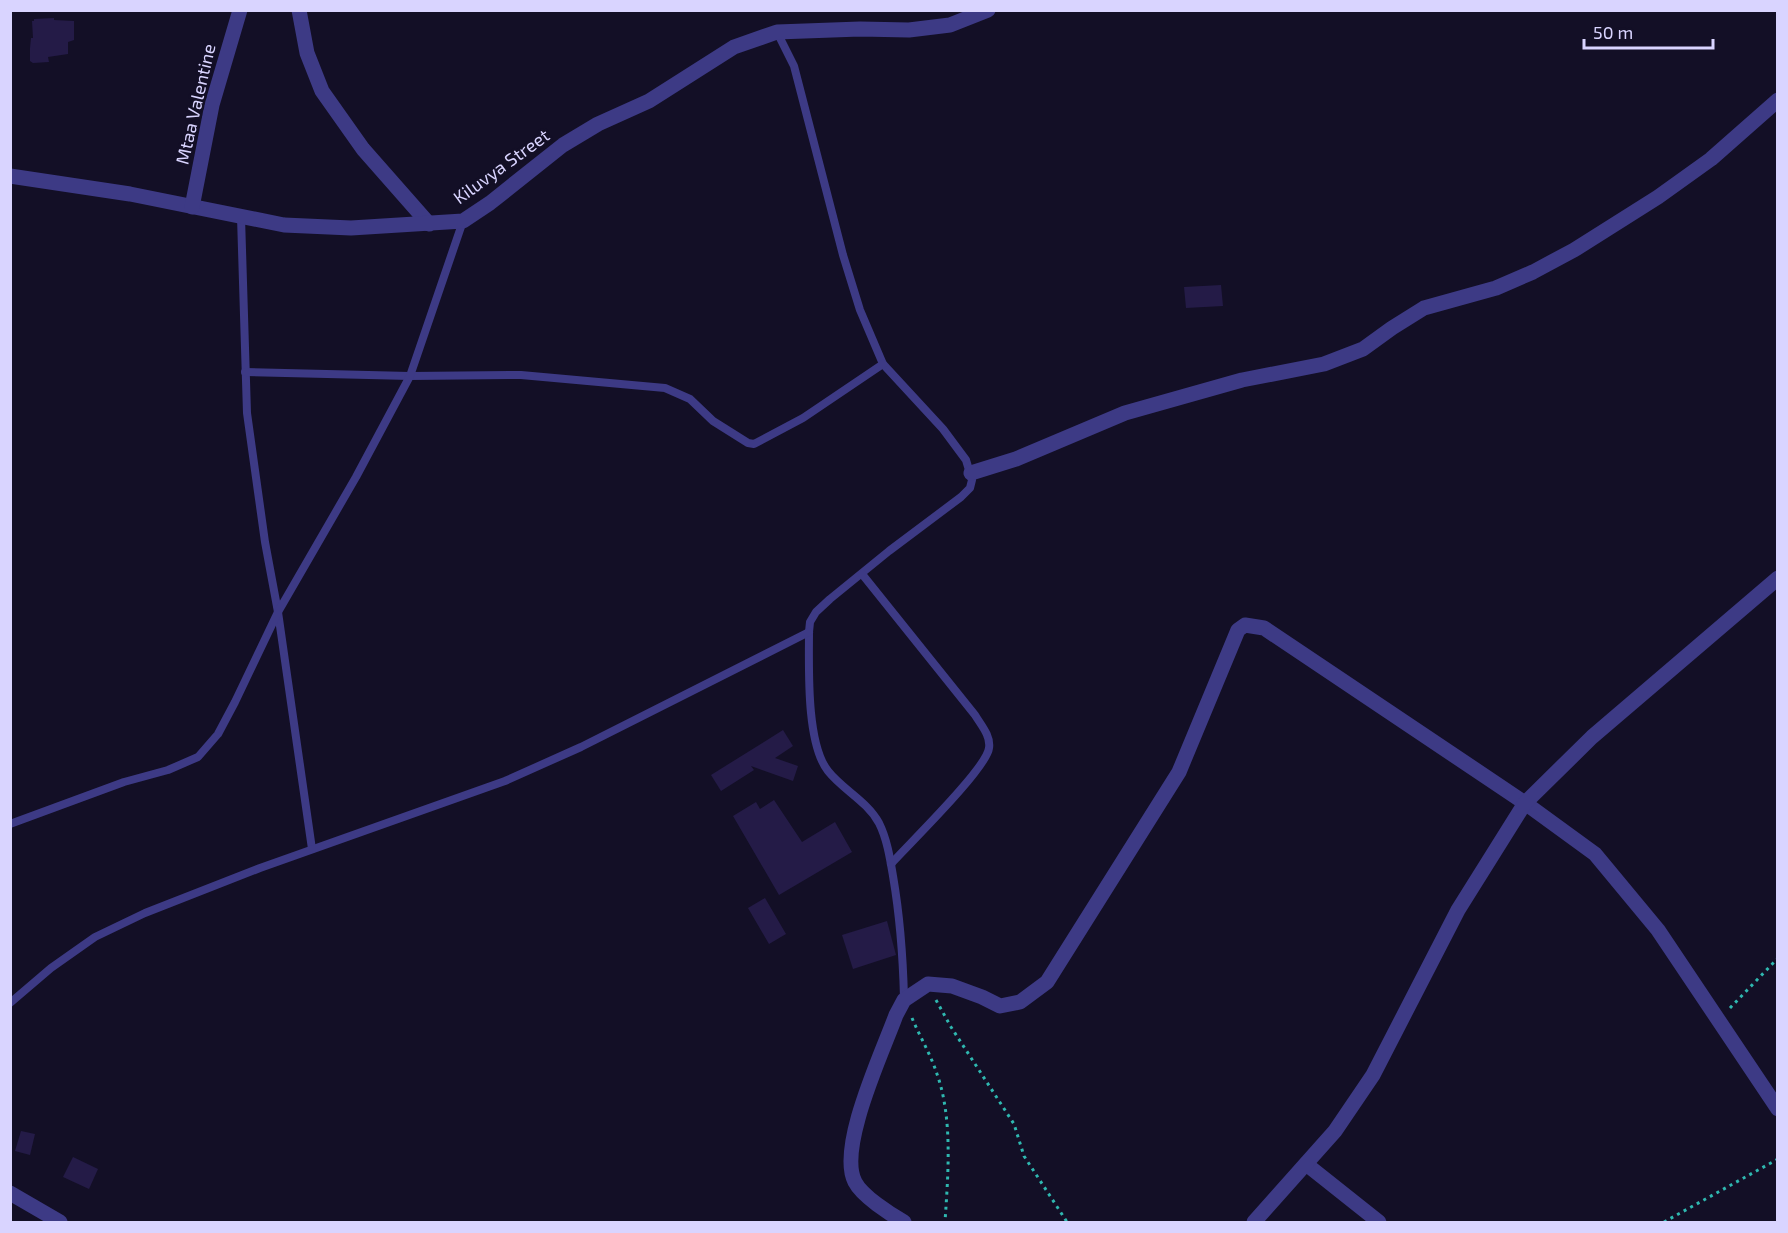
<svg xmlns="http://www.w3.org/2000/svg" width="1788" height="1233" font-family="'Exo 2',sans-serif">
  <rect width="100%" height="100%" fill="#130f26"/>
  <g fill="#241b47">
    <path d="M54 18V20L74 21V40L68 42V54L48 57 49 62 33 63 30 61V48L31 38H33L32 21H34V19Z"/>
    <path d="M1221 285 1223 306 1186 308 1184 287Z"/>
    <path d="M783 730 793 746 775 758 798 766 793 781 751 766 754 770 721 791 711 775Z"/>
    <path d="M774 800 802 842 835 822 852 852 779 895 733 816 756 802 760 809Z"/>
    <path d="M765 898 786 934 769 944 748 908Z"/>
    <path d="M887 921 896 955 853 969 842 935Z"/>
    <path d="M21 1131 35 1134 30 1155 15 1151Z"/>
    <path d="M73 1157 98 1169 89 1189 63 1177Z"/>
  </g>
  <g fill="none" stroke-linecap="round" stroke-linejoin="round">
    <g stroke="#2fb8b0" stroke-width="3" stroke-dasharray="3 4.5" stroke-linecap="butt">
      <path d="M936 1000 951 1027 1014 1124 1024 1156 1067 1222"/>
      <path d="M1730 1008 1778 958"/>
      <path d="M912 1018C920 1037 931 1055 937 1074 953 1119 948 1175 945 1222"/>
      <path d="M1664 1222 1778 1159"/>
    </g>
    <g stroke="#3d3a85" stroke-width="8">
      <path d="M777 32 794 66 843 255 860 310 883 364 943 429 966 460 972 480 970 488 961 497 889 551 830 599 816 612 810 622 809 632C809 667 806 743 828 771 843 790 867 801 879 823 887 839 890 858 893 876 900 917 903 957 904 998"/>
      <path d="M241 217 247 413 265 542 278 612 312 849"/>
      <path d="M245 372 410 376 521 375 665 388 690 399 713 421 748 443 754 444 803 418 883 364"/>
      <path d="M862 574 975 715C981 725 991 736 989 748 987 768 909 844 891 864"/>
      <path d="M10 824 124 782 168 770 198 757 218 734 235 702 278 612 356 477 410 376 463 221"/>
      <path d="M10 1003 51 968 95 937 145 913 260 868 505 781 581 747 809 632"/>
    </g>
    <g stroke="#3d3a85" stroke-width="15">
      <path d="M299 10 307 53 322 91 363 149 429 224"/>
      <path d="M10 176 130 194 284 225 351 228 463 221 490 203 563 145 598 124 649 101 734 47 777 32 860 29 909 30 950 25 988 10"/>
      <path d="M192 207 212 105 240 10"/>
      <path d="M971 473 1016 459 1125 413 1242 380 1324 364 1363 349 1392 328 1424 308 1496 288 1533 272 1574 250 1658 197 1711 159 1778 100"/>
      <path d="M1306 1164 1379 1222"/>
      <path d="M10 1193 60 1222"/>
      <path d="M904 1222C890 1214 862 1196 855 1182 837 1148 883 1051 896 1015L904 1000 928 984 952 986 982 997 1000 1006 1020 1002 1047 982 1179 772 1238 630 1245 625 1264 628 1525 803 1595 854 1658 930 1778 1109"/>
      <path d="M1254 1222 1335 1131 1373 1075 1458 910 1525 803 1592 737 1778 578"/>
    </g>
  </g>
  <g text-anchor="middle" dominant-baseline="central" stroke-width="5" stroke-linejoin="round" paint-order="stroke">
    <g font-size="18" fill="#d9d4ff" stroke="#130f26">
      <text transform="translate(195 104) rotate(-77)">Mtaa Valentine</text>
      <text transform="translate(501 166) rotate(-36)">Kiluvya Street</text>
    </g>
  </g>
  <rect width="1788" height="1233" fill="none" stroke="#d9d4ff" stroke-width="24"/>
  <path d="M1584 39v9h129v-9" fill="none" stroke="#d9d4ff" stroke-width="3"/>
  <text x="1593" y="39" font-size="18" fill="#d9d4ff" stroke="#130f26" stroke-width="4.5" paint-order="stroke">50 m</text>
</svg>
